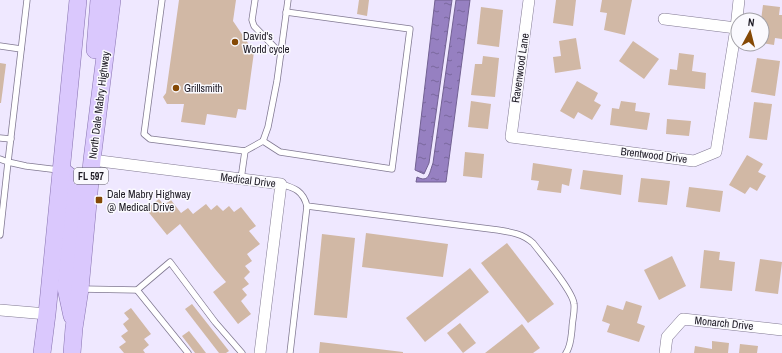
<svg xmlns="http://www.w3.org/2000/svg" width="782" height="353" font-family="'Archivo Narrow',sans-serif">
  <defs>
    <pattern id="water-ripples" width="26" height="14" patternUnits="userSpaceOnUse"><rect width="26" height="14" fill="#9680c1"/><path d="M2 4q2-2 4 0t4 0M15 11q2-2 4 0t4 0" fill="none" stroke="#7a689d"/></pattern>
  </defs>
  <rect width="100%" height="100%" fill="#efe8ff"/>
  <g fill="url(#water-ripples)" stroke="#726192">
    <path d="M435 0H452L429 163 424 174 415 170Z"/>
    <path d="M456 0H470L446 182H416L417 177C429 183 429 174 433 163Z"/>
  </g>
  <g fill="#d1b8a5">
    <path d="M179 0H236L233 21 254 52 246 110 238 109 236 118 207 114 205 125 181 122 184 104H167L163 97 166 93Z"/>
    <path d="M359 0H369L367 16 357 14Z"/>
    <path d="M556 0H576L573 26 553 23Z"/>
    <path d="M602 0H632L625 35 604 30 607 13 600 12Z"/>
    <path d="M763 5 780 7 779 15H782V39L775 38 774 45 762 43V20H761Z"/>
    <path d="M481 7 503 10 499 47 477 44Z"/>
    <path d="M576 38 581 69 555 73 553 57 561 56 559 41Z"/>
    <path d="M633 41 659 59 644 79 619 61Z"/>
    <path d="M679 53 694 55 692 71 706 73 705 89 668 85 670 69 677 70Z"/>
    <path d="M483 56 499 58 495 97 471 95 475 64H482Z"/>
    <path d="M757 58 780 61 775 96 751 92Z"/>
    <path d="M0 63 6 64 1 103H0Z"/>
    <path d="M577 81 598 93 594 101 601 105 592 120 578 112 574 119 560 111Z"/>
    <path d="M471 101 491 104 488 129 468 127Z"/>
    <path d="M621 101 636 103 635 111 650 113 647 130 610 125 612 108 619 109Z"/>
    <path d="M754 102 772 104 767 140 749 138Z"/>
    <path d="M667 119 691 121 689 136 666 134Z"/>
    <path d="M465 152 484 154 482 178 463 176Z"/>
    <path d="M747 155 763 164 758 172 766 176 757 191 750 187 745 194 729 185Z"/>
    <path d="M533 163 572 169 569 186 562 184 561 193 537 190 539 181 531 180Z"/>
    <path d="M583 170 623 175 621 195 580 189Z"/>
    <path d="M641 178 670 181 667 205 638 202Z"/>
    <path d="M689 187 723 191 720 212 686 207Z"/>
    <path d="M159 199 164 205 171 200 181 213 188 208 193 214 206 204 211 210 217 205 223 211 229 206 234 212 241 207 256 226 249 231 260 244 247 254 252 261 245 266 250 272 244 278 249 284 242 289 247 295 241 301 251 314 238 324 213 292 226 282 215 269 180 224 167 235 146 209Z"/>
    <path d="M366 233 448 244 443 277 362 267Z"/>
    <path d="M322 234 355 238 347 318 314 315Z"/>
    <path d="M507 243 554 304 528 323 481 263Z"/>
    <path d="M704 250 720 252 719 260 735 262 732 291 700 288Z"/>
    <path d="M672 256 686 286 659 300 644 270Z"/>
    <path d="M760 259 782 262 778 294 755 291Z"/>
    <path d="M470 268 489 292 425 342 406 318Z"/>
    <path d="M626 301 642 306 637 323 645 326 639 342 607 332 610 324 602 321 607 305 623 310Z"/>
    <path d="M192 304 229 351 226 353H219L185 309Z"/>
    <path d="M131 308 151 334 144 339 149 345 143 350 145 353H124L119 347 126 342 121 336 128 331 123 324 129 319 124 313Z"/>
    <path d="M460 323 476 343 463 353 447 333Z"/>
    <path d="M522 324 540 348 533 353H485Z"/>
    <path d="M189 331 200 345 206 353H195L182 336Z"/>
    <path d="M712 341 729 343 728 353H694L695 346 712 349Z"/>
    <path d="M320 342 403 352V353H319Z"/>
    <path d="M740 344 758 346 757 353H739Z"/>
  </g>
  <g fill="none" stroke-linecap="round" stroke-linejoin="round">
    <defs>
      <g id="service">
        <path d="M27 0 8 162 26 166 59 170"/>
        <path d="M162 0 144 134 150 139 245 151 263 141 268 127 277 81 288 0"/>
        <path d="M255 0 252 20 254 26 281 54"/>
        <path d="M0 46 21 49"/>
        <path d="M0 138 11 139"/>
        <path d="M263 141 280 152 392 169 410 29 286 12"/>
        <path d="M0 159 8 162 0 235"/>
        <path d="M241 179 245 151"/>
        <path d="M281 184C295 188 303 191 307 206L498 230C511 232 523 234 533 243 542 255 573 291 574 304 575 312 572 321 572 329 571 337 571 346 566 353"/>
        <path d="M82 289 137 290 170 262 215 322 242 353"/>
        <path d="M137 290 188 353"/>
        <path d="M290 353 307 206"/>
      </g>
      <g id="minor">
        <path d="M529 0 511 137 694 161 716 152 736 28 739 0"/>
        <path d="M664 19 736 28"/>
        <path d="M92 160 281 184 260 353"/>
        <path d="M0 310 47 314"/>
        <path d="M665 353 667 337 683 319 782 330"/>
      </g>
      <g id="primary">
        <path d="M95 50 99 0"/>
        <path d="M61 170C71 176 72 180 75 191L66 288 72 316"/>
        <path d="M42 353 47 314 78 0"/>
        <path d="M72 353 74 328 80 289 92 160 112 0"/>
      </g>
    </defs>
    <use href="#service" stroke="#817992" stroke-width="7"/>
    <use href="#minor" stroke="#817992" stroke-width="12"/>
    <use href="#primary" stroke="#8873b0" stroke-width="18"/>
    <use href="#service" stroke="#fff" stroke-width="5.5"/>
    <use href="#minor" stroke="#fff" stroke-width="11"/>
    <use href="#primary" stroke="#dac8fd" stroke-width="17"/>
  </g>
  <g fill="#854905" stroke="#faf9fe" stroke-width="1.5">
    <circle cx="235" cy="42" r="4"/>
    <circle cx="176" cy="88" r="4"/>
    <rect x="95" y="196" width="8" height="8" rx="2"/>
  </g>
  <g text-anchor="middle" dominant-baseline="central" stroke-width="3" stroke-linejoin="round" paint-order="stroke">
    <rect fill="#faf9fe" stroke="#5f5d65" stroke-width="1" x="74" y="168" width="34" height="16" rx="3"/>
    <g font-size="10" font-weight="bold" fill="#1d1a24">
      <text x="91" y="176">FL 597</text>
    </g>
    <g font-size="11" fill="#1d1a24" stroke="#faf9fe" text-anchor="start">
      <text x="243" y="36">David's<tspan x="243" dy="13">World cycle</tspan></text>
      <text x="184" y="88">Grillsmith</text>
      <text x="107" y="194">Dale Mabry Highway<tspan x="107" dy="13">@ Medical Drive</tspan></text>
    </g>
    <g font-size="11" fill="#1d1a24" stroke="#faf9fe">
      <text transform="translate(520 68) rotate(-82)">Ravenwood Lane</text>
      <text transform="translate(99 105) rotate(-83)">North Dale Mabry Highway</text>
      <text transform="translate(654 155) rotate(7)">Brentwood Drive</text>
      <text transform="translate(248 180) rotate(7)">Medical Drive</text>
      <text transform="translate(724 323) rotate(6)">Monarch Drive</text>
    </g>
  </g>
  <g transform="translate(750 32) rotate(7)"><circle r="19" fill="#faf9fe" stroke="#a2a0a7"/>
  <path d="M0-3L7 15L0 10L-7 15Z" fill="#854905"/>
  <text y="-6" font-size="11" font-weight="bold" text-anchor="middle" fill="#1d1a24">N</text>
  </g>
</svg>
